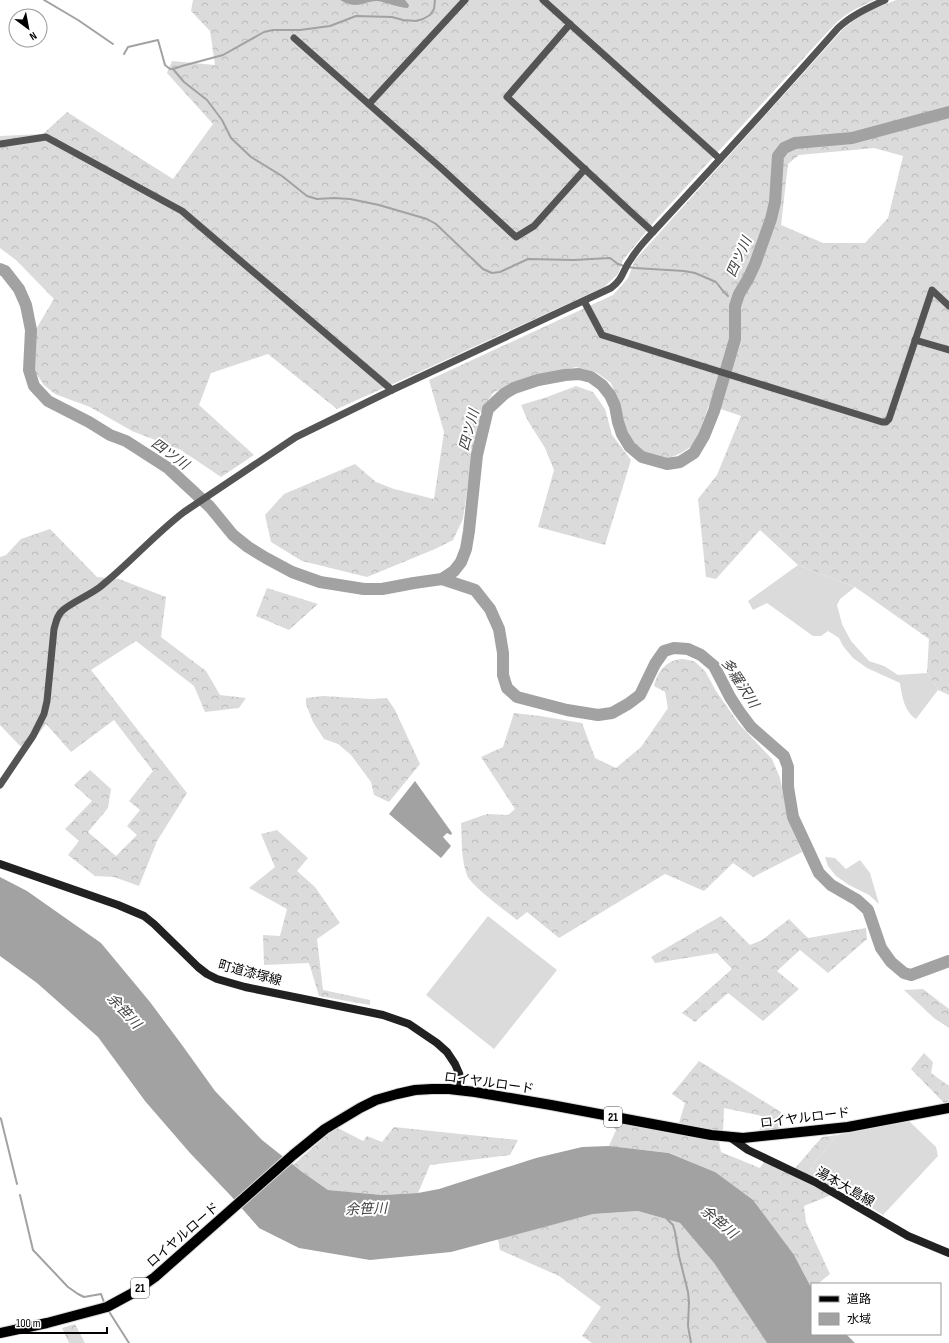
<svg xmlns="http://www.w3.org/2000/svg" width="949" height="1343" font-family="'Sofia Sans Condensed','Noto Sans JP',sans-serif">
  <defs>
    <pattern id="forest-crowns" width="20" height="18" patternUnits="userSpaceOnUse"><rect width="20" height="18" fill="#dbdbdb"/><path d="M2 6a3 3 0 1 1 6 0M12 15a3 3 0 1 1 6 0" fill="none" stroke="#bababa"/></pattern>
  </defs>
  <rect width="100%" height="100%" fill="#fff"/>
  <g fill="#dbdbdb">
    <path d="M798 565 855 587 840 599 837 605 842 624 851 641 869 661 884 666 898 675 927 673 938 690 916 719C904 711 902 696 900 683L867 668 853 658 843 646 839 638 828 631 821 636H813L767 603 753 610 748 601Z"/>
    <path d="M825 857 835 858 846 869 860 860 870 873 879 904 869 895 849 885 836 876 828 866Z"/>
    <path d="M488 916 557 970 494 1049 426 995Z"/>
    <path d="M909 1121 936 1147 938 1156 883 1215 810 1168 837 1135Z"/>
  </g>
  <g fill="url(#forest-crowns)" fill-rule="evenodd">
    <path d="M193 0H875C859 7 845 13 833 26L654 222 623 260 618 274 604 287 426 369 337 409 268 354 211 373 199 405 254 455 221 477 181 450 132 431 90 407 55 394 44 385 33 369 36 329 54 299 16 260 0 248V136L43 134 67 112 173 179 213 124 167 73 172 61 215 65 210 31 191 11Z"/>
    <path d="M896 0H949V695L938 690 927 673 929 639 855 587 798 565 760 530 716 579 706 577 698 499 717 475 741 416 709 405 699 433 692 446 681 453 667 459 652 456 643 452 635 446 623 428 620 405 611 383 596 372 576 367 517 382 494 392 481 410 474 441 463 519 453 540 435 549 367 577 302 561 271 542 265 515 284 494 355 464 376 482 394 489 434 499 444 432 429 380 613 295 628 278 635 260 843 29 863 13ZM874 148 903 156 888 218 865 243H823L781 225 788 164 799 155Z"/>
    <path d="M576 386 593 392 605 409 612 435 631 460 605 545 538 527 554 470 545 448 528 421 521 405 547 397Z"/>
    <path d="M50 529 97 577 119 579 166 597 161 637 206 671 220 695 246 698 239 708 205 712 194 686 136 641 91 670 187 793 157 841 139 886 114 877 95 876 68 855 79 841 65 829 92 801 74 785 90 770 111 789 108 808 88 832 116 856 137 835 127 826 140 810 129 801 153 771 114 720 71 752 46 724 27 749 20 746 0 725V557L6 555 21 539Z"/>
    <path d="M267 588 318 604 289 630 256 616Z"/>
    <path d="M683 659 694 661 705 671 716 691 739 724 772 759 780 778 788 819 802 852 753 877 733 863 704 891 665 874 559 938 527 912 517 920C507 912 470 885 467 875 461 859 462 840 461 823L487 814 508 815 515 809 481 757 503 747 514 713 540 716 582 723 595 758 616 768 641 747 668 708 665 692 654 686C658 671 666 660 683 659Z"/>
    <path d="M323 696 371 699 387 698 395 710 420 764 389 802 374 795 371 782 351 755 338 744 324 739 313 722 306 704V698Z"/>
    <path d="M277 830 308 858 297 871 315 887 340 923 317 939 323 990 370 1000V1005L319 996 309 963 264 965 263 935 280 936 287 909 249 888 275 867 261 834Z"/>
    <path d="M721 916 750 945 762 940 789 919 808 938 866 928 867 939 828 973 800 950 777 971 799 989 763 1021 728 993 695 1022 682 1013 732 969 717 953 655 963 651 957Z"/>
    <path d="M923 989 949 1009V1028L934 1018 904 990Z"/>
    <path d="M924 1053 933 1062 931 1073 949 1086V1102L944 1103 911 1069Z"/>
    <path d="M699 1061 781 1112 780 1130 759 1133 762 1116 724 1108 723 1133H715L679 1123 685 1103 672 1094Z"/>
    <path d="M607 1120 719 1142 721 1152 760 1168 764 1162 790 1174 822 1137 837 1135 810 1168 838 1187 831 1195 804 1206 806 1222 830 1274 820 1282 821 1284H812V1289L795 1257 715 1172 670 1153 609 1146 616 1130Z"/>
    <path d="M336 1127 363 1141 367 1136 382 1142 394 1127 518 1140 510 1155 430 1165 418 1193 382 1195 328 1190 293 1165Z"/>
    <path d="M638 1211 680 1223 714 1263 767 1343H592L582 1336 601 1307 559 1276 500 1250 498 1239 593 1214Z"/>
    <path d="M75 1324 85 1343H69L62 1328Z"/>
  </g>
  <g fill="#a2a2a2">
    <path d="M340 0H405L409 5 408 8C399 8 386 2 377 1 368 1 362 5 355 5 350 5 344 2 340 0Z"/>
    <path d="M415 781 452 833 451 835 447 833 443 837 451 846 441 858 389 814Z"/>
    <path d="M0 877 27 891 101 943 150 1002 182 1045 215 1091 262 1140 301 1171 328 1190 382 1195 418 1193 439 1189 536 1158 582 1147 609 1146 669 1153 715 1172 753 1200 794 1255 812 1289V1334H846L855 1343H767L714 1263 680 1223 638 1211 593 1214 451 1252 370 1260 299 1248 259 1228 231 1196 190 1153 145 1101 98 1037 37 983 0 956Z"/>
  </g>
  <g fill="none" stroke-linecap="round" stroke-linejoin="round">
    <g stroke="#a2a2a2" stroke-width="2">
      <path d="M44 0 78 20 113 44"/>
      <path d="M124 54 128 47 158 40 165 65 170 69H173L182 66 223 55 264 32 273 30H300L330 26 356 16 392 17 403 20 416 21 423 19 430 15 434 9 435 0"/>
      <path d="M173 69 184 82 207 100 222 120 231 138 251 157 282 176 307 196 317 199 334 198 350 199 379 205 427 219 436 224 483 269 492 273 500 272 528 259 574 260 610 258 618 264 624 266"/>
      <path d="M628 267 635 268 684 271 695 273 716 282 723 291 728 296"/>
      <path d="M0 1118 1 1119 17 1184"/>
      <path d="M20 1195 33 1250 68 1287 78 1294 84 1297 101 1294 105 1305"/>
      <path d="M667 1219 673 1225 675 1232 679 1256 688 1292 689 1302 688 1326 691 1343"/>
      <path d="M108 1310 129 1343"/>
    </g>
    <g stroke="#a2a2a2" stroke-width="12">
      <path d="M0 269 5 271 19 289 26 305 31 330 29 370 34 386 48 401 89 422 110 435 126 441 168 468 210 507 233 535 248 547 266 558 292 572 320 582 364 589H382L414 583 442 579 454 571 461 562 466 549 469 531 477 455 488 409 504 394 514 388 538 380 565 375 579 374 591 377 602 385 610 395 615 406 618 422 622 434 630 447 642 457 667 464 680 462 694 453 704 436 714 411 735 339V306L739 294 748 279 755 264 771 219 775 202 778 156 784 148 795 143 852 138 919 120 949 112"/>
      <path d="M442 579 475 590 490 609 499 629 503 653V675L507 688 517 697 567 710 598 715 612 713 628 704 640 695 655 664 664 651 674 648 688 649 701 655 714 666 730 697 739 711 751 727 784 756 788 767V787L793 817 819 873 831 885 857 900 868 910 881 948 891 962 904 973 911 975 949 961"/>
    </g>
    <defs>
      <path id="primary" d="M0 1333 47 1323 107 1307 131 1294 155 1277 293 1155 325 1129 360 1108 376 1100 397 1094 415 1090 432 1089H449L475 1092 551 1105 711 1135 743 1138 848 1127 949 1108"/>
    </defs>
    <use href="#primary" stroke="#dbdbdb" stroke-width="12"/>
    <g stroke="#545454" stroke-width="7">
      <path d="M543 0 720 159"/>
      <path d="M570 24 507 97 631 212 653 232"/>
      <path d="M294 38 441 168 516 237 534 226 585 169"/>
      <path d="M369 104 465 0"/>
      <path d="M0 144 46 137 182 211 392 390"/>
      <path d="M584 301 602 335 882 422H886L889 419 932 290 949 306"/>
      <path d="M915 340 949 350"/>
      <path d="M0 785 33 736 44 714 47 701 54 629C56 622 57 615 63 610 74 601 88 596 100 587 129 564 154 535 184 512L296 437 392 390 611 288C624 278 622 271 631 259 637 249 645 241 652 233 715 165 777 97 838 28 852 15 868 8 885 0"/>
    </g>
    <g stroke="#212121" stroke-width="8">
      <path d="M0 864 118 905 144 916 154 924 198 967 207 974 217 979 245 987 383 1015 409 1024 437 1043 447 1052 455 1064 459 1073 461 1081 459 1091"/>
      <path d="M731 1138 748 1150 817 1183 908 1236 949 1253"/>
    </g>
    <use href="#primary" stroke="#000" stroke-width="10"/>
  </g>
  <g text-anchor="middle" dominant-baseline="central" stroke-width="4" stroke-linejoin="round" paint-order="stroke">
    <g fill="#fff" stroke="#4c4c4c" stroke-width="1">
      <rect x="604" y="1107" width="18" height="20" rx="3"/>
      <rect x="131" y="1278" width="18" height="20" rx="3"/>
    </g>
    <g font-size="12" font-weight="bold" fill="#000">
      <text x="613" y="1117">21</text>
      <text x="140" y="1288">21</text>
    </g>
    <g font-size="13" fill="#000" stroke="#fff">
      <text transform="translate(250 973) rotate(15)">町道漆塚線</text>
      <text transform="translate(489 1083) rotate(8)">ロイヤルロード</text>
      <text transform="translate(805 1118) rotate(-7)">ロイヤルロード</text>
      <text transform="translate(845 1187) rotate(30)">湯本大島線</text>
      <text transform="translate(183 1235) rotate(-41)">ロイヤルロード</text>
    </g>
    <g font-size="14" font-style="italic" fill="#434343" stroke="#fff">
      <text transform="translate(739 257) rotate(-66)">四ツ川</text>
      <text transform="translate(469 430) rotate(-75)">四ツ川</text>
      <text transform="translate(170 454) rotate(36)">四ツ川</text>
      <text transform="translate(740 683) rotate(57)">多羅沢川</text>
      <text transform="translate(124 1011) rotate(47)">余笹川</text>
      <text transform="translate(366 1209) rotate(-2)">余笹川</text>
      <text transform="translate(719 1222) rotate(40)">余笹川</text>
    </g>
  </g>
  <rect x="811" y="1283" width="130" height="52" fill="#ffffff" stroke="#999999"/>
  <rect x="819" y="1296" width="20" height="6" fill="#000000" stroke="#999999"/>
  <text x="847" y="1303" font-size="12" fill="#000000">道路</text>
  <rect x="819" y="1313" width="20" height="12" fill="#a2a2a2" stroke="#999999"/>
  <text x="847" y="1323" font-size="12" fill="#000000">水域</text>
  <g transform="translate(28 28) rotate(148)"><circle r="19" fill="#ffffff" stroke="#999999"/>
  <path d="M0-3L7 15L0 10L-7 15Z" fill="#000000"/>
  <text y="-6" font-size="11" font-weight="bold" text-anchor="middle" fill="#000000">N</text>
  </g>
  <path d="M10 1327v6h97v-6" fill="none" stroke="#000000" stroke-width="2"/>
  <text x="16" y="1327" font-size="12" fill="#000000" stroke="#ffffff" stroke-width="3" paint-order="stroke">100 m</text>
</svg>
